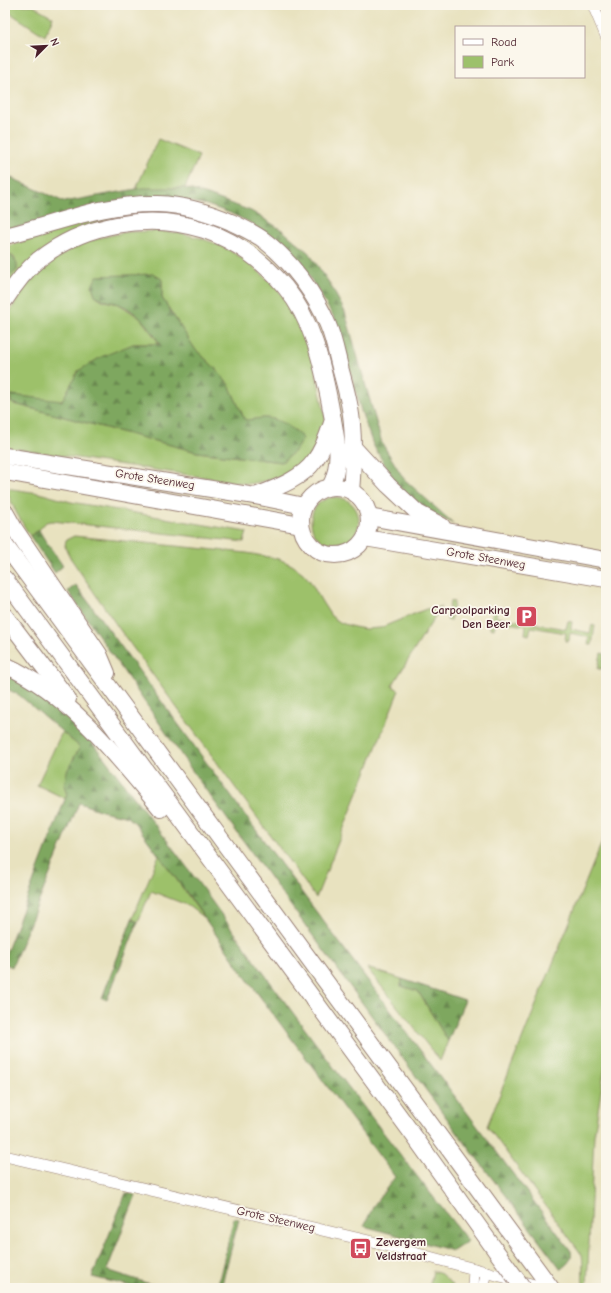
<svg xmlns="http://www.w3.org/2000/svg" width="611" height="1293" font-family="'Comic Neue',sans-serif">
  <defs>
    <pattern id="forest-firs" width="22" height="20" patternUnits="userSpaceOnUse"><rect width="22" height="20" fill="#7ea75f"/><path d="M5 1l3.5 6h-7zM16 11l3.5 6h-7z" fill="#69874f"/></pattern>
  </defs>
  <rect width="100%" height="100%" fill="#fbf7ec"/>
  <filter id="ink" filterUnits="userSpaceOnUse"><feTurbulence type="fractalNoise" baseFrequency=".025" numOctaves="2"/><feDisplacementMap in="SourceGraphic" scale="8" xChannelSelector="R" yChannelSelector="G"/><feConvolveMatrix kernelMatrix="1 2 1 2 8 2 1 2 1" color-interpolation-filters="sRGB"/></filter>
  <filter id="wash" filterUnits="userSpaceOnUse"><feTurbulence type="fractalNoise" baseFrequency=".012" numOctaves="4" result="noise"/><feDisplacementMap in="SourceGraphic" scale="16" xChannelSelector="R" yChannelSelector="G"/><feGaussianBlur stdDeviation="0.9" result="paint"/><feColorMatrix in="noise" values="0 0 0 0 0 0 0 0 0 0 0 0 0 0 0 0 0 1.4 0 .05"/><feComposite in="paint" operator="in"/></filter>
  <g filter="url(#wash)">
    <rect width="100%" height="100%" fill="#e8e2bf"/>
    <g fill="#9dc16b" stroke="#74704b" fill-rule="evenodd">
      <path d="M5 5H32L53 17 45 36 10 13 5 8Z"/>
      <path d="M158 139 199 156 185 188 136 189Z"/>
      <path d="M113 215 114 220 97 223 5 291V281L17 270 15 258 9 254H5V247L84 222Z"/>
      <path d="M158 231 180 233 200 238 222 246 247 261 274 285 286 300 301 324 311 349 327 425 321 442 303 466 285 477 248 484 5 447V320L15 303 28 284 43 268 65 253 86 242 103 237 126 232ZM162 280V298L195 349 215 368 229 385 245 421C272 416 272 417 296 431L282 462 197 452 11 403V395L62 402 78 371 133 344H160L140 318 119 304 104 301 96 296 92 286Z"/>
      <path d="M5 488 39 493 71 502 247 532 244 542 52 521 46 522 39 530 30 536 17 514Z"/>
      <circle cx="335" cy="521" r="24"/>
      <path d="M74 536 247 553 279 559 292 565 303 573 310 581 322 602 331 616 341 623 354 627 365 629 380 628 426 609 441 607 392 686 399 690 316 898 120 630 69 556 65 546 66 540Z"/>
      <path d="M450 601 454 602 451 621 447 620Z"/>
      <path d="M493 608 497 609 496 617 527 622 529 614 533 615 532 623 566 629 568 621 572 622 571 629 590 633 592 625 595 626 592 645H588L589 637 570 633 569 641H565L566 633 531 627 529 635 525 634 526 626 496 621 494 629 490 628Z"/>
      <path d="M601 653 605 654 602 669H598Z"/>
      <path d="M62 732 80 747C74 758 66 770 65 783 64 789 68 793 66 799L37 785Z"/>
      <path d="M606 832V1060L594 1136 587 1288H584C581 1279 584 1266 582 1255L487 1126Z"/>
      <path d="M159 855 204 918 187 905 151 891 138 922 132 919Z"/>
      <path d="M367 968 402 979 401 986 418 991 448 1041 440 1061Z"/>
      <path d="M433 1271 441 1274 453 1285 452 1288H429Z"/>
    </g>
    <g fill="url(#forest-firs)" stroke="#646345">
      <path d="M5 175 64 202 142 188H185L208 195 251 211 282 230 309 253 330 284 345 312 382 443 404 479 454 524 423 509 397 485 373 445 361 411 345 352 335 319 309 276 251 223 230 213 207 205 183 200 5 229Z"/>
      <path d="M5 254H9C15 259 18 262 17 270L5 281Z"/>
      <path d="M153 274 162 279V298L195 349 215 368 229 385 245 420C251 420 258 418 264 418 278 417 294 429 303 438L295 451 282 462 197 452 11 403V395L62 401 78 371 101 357 133 344H160C150 328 137 311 119 304 109 301 106 302 95 295L92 286 97 276Z"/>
      <path d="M39 530 43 537 63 566 55 573 30 536Z"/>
      <path d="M76 585 303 894 571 1251C573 1260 567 1264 561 1269L459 1135 200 782 68 591Z"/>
      <path d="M5 673C36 690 66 712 89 739 108 761 125 786 143 809 182 859 218 910 255 961 324 1056 395 1149 468 1241L453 1251 364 1226 374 1205 395 1177 249 982 189 896 135 823 128 817 102 811 79 803 12 967 5 964V956L67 794 64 785 67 771 80 747 19 695 5 688Z"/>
      <path d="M132 919 138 922 107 1000 102 998Z"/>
      <path d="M402 979 465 1000 448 1041 418 991 401 986Z"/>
      <path d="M126 1193 136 1195 107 1270 150 1284 174 1288H139L92 1277Z"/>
      <path d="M234 1218 239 1219 221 1288H217Z"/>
    </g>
  </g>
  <g filter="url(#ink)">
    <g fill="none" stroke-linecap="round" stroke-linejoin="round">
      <defs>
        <g id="minor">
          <path d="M593 5 606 36"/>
          <path d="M5 1156 369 1241 546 1288"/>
          <path d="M473 1288 474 1269"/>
          <path d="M483 1288 487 1272"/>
        </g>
        <g id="highway">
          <path d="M5 236C56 224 105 202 158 204 183 205 208 212 231 222 243 228 255 233 265 241 291 261 316 295 328 325 334 339 337 356 341 371 346 389 351 406 352 424 354 447 353 469 351 491"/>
          <path d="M5 300C14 286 25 271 38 260 83 224 149 212 204 230 236 241 263 261 285 287 313 321 322 363 330 404 335 432 344 461 330 487"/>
          <path d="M353 447 388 485 418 513 442 526"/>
          <path d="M5 456 255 496 304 506"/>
          <path d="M5 472 301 525"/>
          <circle cx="335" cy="521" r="34"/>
          <path d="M255 496C276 488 302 479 315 460 324 448 328 434 333 420"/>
          <path d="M5 512 14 528 99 654 107 673"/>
          <path d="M369 517 606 560"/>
          <path d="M365 538 606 579"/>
          <path d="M5 545 551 1288"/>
          <path d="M5 579 414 1136 496 1251"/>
          <path d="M5 616 68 699"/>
          <path d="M5 665C68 693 118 757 161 809"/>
        </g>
      </defs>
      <use href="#minor" stroke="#998075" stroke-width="12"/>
      <use href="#highway" stroke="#998075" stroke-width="18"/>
      <use href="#minor" stroke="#fff" stroke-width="11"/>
      <use href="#highway" stroke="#fff" stroke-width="16"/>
      <defs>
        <path id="highway-bridge" d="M496 1251 523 1288"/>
      </defs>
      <use href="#highway-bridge" stroke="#998075" stroke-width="18" stroke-linecap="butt"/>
      <use href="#highway-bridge" stroke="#fff" stroke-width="16"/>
    </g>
  </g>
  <defs>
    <symbol id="parking-square" viewBox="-11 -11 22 22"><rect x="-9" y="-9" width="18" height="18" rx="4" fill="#d1495b" stroke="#fbf7ec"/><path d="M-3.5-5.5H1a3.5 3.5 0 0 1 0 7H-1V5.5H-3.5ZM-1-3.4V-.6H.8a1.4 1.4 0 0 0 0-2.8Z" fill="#fff"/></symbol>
    <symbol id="bus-square" viewBox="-11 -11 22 22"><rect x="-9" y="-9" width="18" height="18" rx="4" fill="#d1495b" stroke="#fbf7ec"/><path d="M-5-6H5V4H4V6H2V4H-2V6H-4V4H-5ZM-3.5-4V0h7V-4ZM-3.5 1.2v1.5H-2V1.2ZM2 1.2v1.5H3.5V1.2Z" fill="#fff"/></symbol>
  </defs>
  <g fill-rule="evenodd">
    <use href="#parking-square" x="514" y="604" width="25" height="25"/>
    <use href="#bus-square" x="348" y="1236" width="25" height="25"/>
  </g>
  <g text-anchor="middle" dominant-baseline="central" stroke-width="3.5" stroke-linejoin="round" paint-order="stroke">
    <g font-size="12" fill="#4a1f2b" stroke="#fbf7ec">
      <text transform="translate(155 479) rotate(9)">Grote Steenweg</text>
      <text transform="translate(486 558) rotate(10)">Grote Steenweg</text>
      <text transform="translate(276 1219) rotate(13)">Grote Steenweg</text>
    </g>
    <g font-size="12" font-weight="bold" fill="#4a1f2b" stroke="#fbf7ec" text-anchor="end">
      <text x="510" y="610">Carpoolparking<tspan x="510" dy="14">Den Beer</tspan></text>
      <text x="376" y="1242" text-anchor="start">Zevergem<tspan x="376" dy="14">Veldstraat</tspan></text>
    </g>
  </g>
  <rect width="611" height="1293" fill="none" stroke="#fbf7ec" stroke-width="20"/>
  <rect x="455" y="26" width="130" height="52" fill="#fbf7ec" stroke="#b4a19f"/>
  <rect x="463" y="39" width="20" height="6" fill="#ffffff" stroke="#b4a19f"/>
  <text x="491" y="46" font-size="12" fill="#4a1f2b">Road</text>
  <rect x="463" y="56" width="20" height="12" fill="#9dc16b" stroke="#b4a19f"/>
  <text x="491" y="66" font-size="12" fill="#4a1f2b">Park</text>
  <g transform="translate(46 46) rotate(66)" stroke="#fbf7ec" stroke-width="3" paint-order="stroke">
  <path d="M0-3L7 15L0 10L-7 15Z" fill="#4a1f2b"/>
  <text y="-6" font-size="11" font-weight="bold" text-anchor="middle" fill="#4a1f2b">N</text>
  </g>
</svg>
